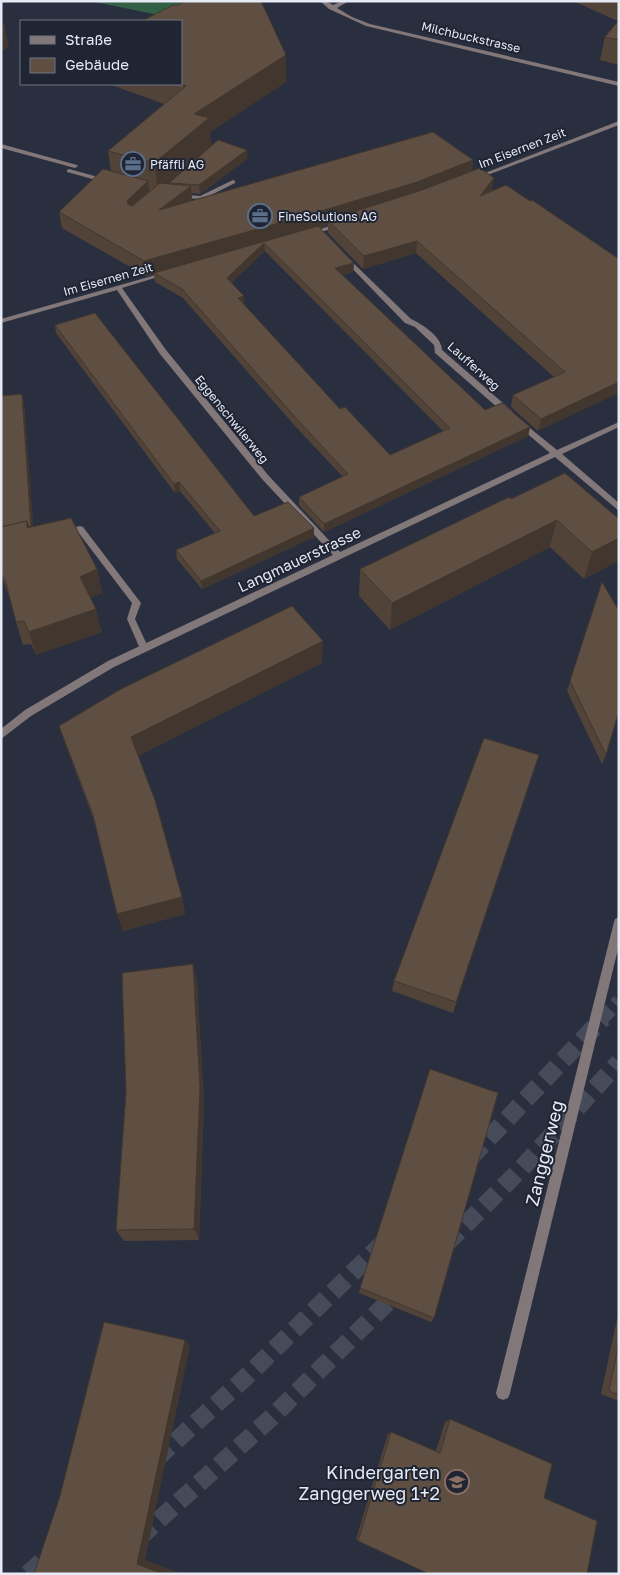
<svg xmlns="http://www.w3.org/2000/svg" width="620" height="1575" font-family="'Golos Text',sans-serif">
  <rect width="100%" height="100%" fill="#2a2f3f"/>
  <path fill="#316047" d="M90 1H205L188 21Z"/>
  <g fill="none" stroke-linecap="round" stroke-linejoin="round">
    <path stroke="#464b5a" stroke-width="14" stroke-dasharray="14 7" stroke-linecap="butt" d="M601 1020 619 1001"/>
    <g stroke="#464b5a" stroke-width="18" stroke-dasharray="18 9" stroke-linecap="butt">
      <path d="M470 1158 603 1018"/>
      <path d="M446 1244 521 1169 619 1062"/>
      <path d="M156 1459 246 1377 385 1241"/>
      <path d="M139 1538 272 1417 399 1291"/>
      <path d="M28 1574 50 1554"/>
    </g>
    <g fill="#827779" fill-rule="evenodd">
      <path d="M1 144 77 165 78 166 75 168 1 148Z"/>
      <path d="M69 169 109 180 110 181 107 183 67 172V170Z"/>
      <path d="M233 180 235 181V183L203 199 178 198 175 196 178 194 200 196Z"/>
      <path d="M80 526 83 527 141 603 135 619 149 649 147 651H141L127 619 132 603 78 532 65 535 61 532 62 530Z"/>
    </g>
    <g fill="#827779" fill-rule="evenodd">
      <path d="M320 1H326L333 5 342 1H349L337 8 352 17 370 24 619 82V86L366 26 329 9Z"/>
      <path d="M619 121V125L477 179 472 178Z"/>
      <path d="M341 222 343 223V225L309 236 306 234Z"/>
      <path d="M342 256H346L411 319C422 324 442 337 442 350L512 411V415H506L435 353 434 345 415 327 405 323 342 258Z"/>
      <path d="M166 272 171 273 122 288 166 350 268 475 340 552 550 453 517 425V421L520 420 557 450 619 422V427L562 454 619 503V511L555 457 114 667 31 716 1 739V729L25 710 108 661 333 555 262 479 160 354 117 290 1 323V319Z"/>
      <path d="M619 917V945L510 1393 508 1398 503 1400 498 1398 496 1393 614 922 615 919Z"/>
    </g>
  </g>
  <g fill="#524339" fill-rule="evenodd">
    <path d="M573 1H619V65L600 60 605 37 618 21Z"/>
    <path d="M286 55V82L210 132 211 146 166 184H169V183L248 158 200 194 192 193V201L473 160 472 171 492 190 619 259 538 431 511 407 513 395 554 377 416 253 363 269 328 233V225L320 228 354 263 353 272 342 275 485 410 530 427 528 436 324 532 299 505V497L343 477 295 426 183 298 155 282 154 274 146 276 62 228 59 212 111 171 108 151 164 104 109 84H181ZM265 251 443 431 390 455 340 409 244 304 231 283Z"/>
    <path d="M55 325 254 516 314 537 202 589 177 559 176 550 215 533 180 491 175 493 56 333Z"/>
    <path d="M22 394 24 403 33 527 97 569 102 593 90 598 102 632 36 655 31 644 23 645 16 622 9 596 1 575V396Z"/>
    <path d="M511 499 619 519 584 579 550 547 390 630 359 596 360 569Z"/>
    <path d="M602 582 606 755 602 764 567 691Z"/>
    <path d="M322 663 138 756 182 897 185 914 123 931 117 914 95 823 66 746 59 726Z"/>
    <path d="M534 768 453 1013 392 991 394 981Z"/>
    <path d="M193 964 197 983 204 1103 199 1240 124 1241 116 1230Z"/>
    <path d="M360 1288 434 1318 431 1322 359 1293Z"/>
    <path d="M619 1310V1401L601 1394Z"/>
    <path d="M450 1419 544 1498 358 1541 356 1539 388 1434 391 1432 436 1451 445 1422Z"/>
  </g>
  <g fill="#42372e">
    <path d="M4 23 9 46 1 52V25Z"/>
    <path d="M286 55V82L210 132 211 146 158 191 154 163 194 114Z"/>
    <path d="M247 150 248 158 200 194 199 185Z"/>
    <path d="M473 160 471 176 328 220V225L264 243 265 251 227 287 154 273V274L146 276 144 261Z"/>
    <path d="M494 178 492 190 480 196Z"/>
    <path d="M148 181 150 197 130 217 127 201Z"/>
    <path d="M191 186 192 201 159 210Z"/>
    <path d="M417 241 416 253 363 269 364 256Z"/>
    <path d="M354 263 353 272 335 277V268Z"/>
    <path d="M244 296V305L238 298Z"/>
    <path d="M619 382V393L538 431 541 419Z"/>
    <path d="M22 394 24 403 34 535 1 543Z"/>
    <path d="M530 427 528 436 324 532V524Z"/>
    <path d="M179 482 180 491 175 493 174 484Z"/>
    <path d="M557 520 550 547 390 630 392 603Z"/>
    <path d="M314 528V537L202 589 201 581Z"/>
    <path d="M619 538V561L584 579 592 552Z"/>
    <path d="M97 569 102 593 85 600 80 577Z"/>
    <path d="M96 609 102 632 36 655 29 632Z"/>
    <path d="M323 641 322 663 136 757 131 737Z"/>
    <path d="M182 897 185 914 123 931 117 914Z"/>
    <path d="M193 964 197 983 204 1103 199 1240 194 1229Z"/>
    <path d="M185 1340 190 1346 145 1560 182 1574H163L137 1564Z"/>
  </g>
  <g fill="#5f4e42" stroke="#42372e" fill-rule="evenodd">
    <path d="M186 1H261L286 55 194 114 209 118 154 163 108 151 186 86 180 84H181V21H142L173 5H178Z"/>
    <path d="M619 20V40L605 37Z"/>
    <path d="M433 132 473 160 417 182 318 212 144 261 59 212 103 169 148 181 127 201 128 204 132 206 160 183 191 186 159 210Z"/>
    <path d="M218 140 247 150 199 185 169 183Z"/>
    <path d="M480 168 494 178 480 196 506 185 530 201 532 200 619 259V382L541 419 513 395 565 372 417 241 364 256 328 220 422 190Z"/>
    <path d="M318 226 354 263 335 268 485 410 502 403 530 427 324 524 299 497 348 474 295 417 182 289 154 273ZM264 243 352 330 450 428 390 455 345 407 340 409 238 298 244 296 227 278Z"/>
    <path d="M95 313 254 516 288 502 314 528 201 581 176 550 220 531 179 482 174 484 55 325Z"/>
    <path d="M22 394 31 527H29L27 521 1 527V396Z"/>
    <path d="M565 473 619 519V538L592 552 557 520 392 603 360 569 509 497 511 499Z"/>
    <path d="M71 518 97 569 80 577 96 609 29 632 24 621 16 622 6 583 1 572V527L27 521V528Z"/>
    <path d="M602 582 619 611V711L606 755 570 681Z"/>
    <path d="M292 606 323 641 131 737 155 800 182 897 117 914 93 815 59 726 121 689Z"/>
    <path d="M484 738 539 755 456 1002 394 981Z"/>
    <path d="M193 964 200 1087 194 1229 116 1230 126 1093 122 973Z"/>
    <path d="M430 1069 498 1093 434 1318 360 1288Z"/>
    <path d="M104 1322 185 1340 137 1564 163 1574H34L60 1496Z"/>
    <path d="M619 1343V1395L609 1391Z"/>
    <path d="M450 1419 552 1464 544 1498 597 1521 587 1574H429L358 1541 391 1432 440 1453Z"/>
  </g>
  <defs>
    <symbol id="office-ring" viewBox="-11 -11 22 22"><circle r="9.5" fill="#202534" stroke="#5c6f8a" stroke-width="1.5"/><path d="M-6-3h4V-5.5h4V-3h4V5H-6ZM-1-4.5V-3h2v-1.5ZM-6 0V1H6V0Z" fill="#5c6f8a"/></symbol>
    <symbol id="school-ring" viewBox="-11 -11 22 22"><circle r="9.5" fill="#202534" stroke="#8d6e63" stroke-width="1.5"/><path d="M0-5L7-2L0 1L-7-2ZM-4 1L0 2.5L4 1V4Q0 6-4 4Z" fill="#8d6e63"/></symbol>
  </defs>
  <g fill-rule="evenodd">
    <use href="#office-ring" x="119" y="150" width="28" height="28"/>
    <use href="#office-ring" x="246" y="202" width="28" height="28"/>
    <use href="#school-ring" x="443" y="1468" width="28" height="28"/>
  </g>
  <g text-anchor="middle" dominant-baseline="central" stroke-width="4" stroke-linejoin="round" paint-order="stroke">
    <g font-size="12" fill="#e6eaf5" stroke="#202534">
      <text transform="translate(471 37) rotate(13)">Milchbuckstrasse</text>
      <text transform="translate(522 148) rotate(-21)">Im Eisernen Zeit</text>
      <text transform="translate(108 279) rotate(-16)">Im Eisernen Zeit</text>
      <text transform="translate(474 366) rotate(42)">Laufferweg</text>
      <text transform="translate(232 419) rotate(51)">Eggenschwilerweg</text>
    </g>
    <g font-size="12" fill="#e6eaf5" stroke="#202534" text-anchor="start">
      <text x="150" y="164">Pfäffli AG</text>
      <text x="278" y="216">FineSolutions AG</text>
    </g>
    <g font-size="15" fill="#e6eaf5" stroke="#202534">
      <text transform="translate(299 559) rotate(-25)">Langmauerstrasse</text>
    </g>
    <g font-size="18" fill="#e6eaf5" stroke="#202534">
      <text transform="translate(544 1153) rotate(-76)">Zanggerweg</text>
    </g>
    <g font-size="18" fill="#e6eaf5" stroke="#202534" text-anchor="end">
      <text x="440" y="1472">Kindergarten<tspan x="440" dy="21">Zanggerweg 1+2</tspan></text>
    </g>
  </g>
  <rect width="620" height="1575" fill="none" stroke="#e6eaf5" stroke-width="5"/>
  <rect x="20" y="20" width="162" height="65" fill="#202534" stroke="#6f7481"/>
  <rect x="30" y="36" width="25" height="8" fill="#827779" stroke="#6f7481"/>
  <text x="65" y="45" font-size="15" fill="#e6eaf5">Straße</text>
  <rect x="30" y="58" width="25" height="15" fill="#5f4e42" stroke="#6f7481"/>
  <text x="65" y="70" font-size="15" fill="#e6eaf5">Gebäude</text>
</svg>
